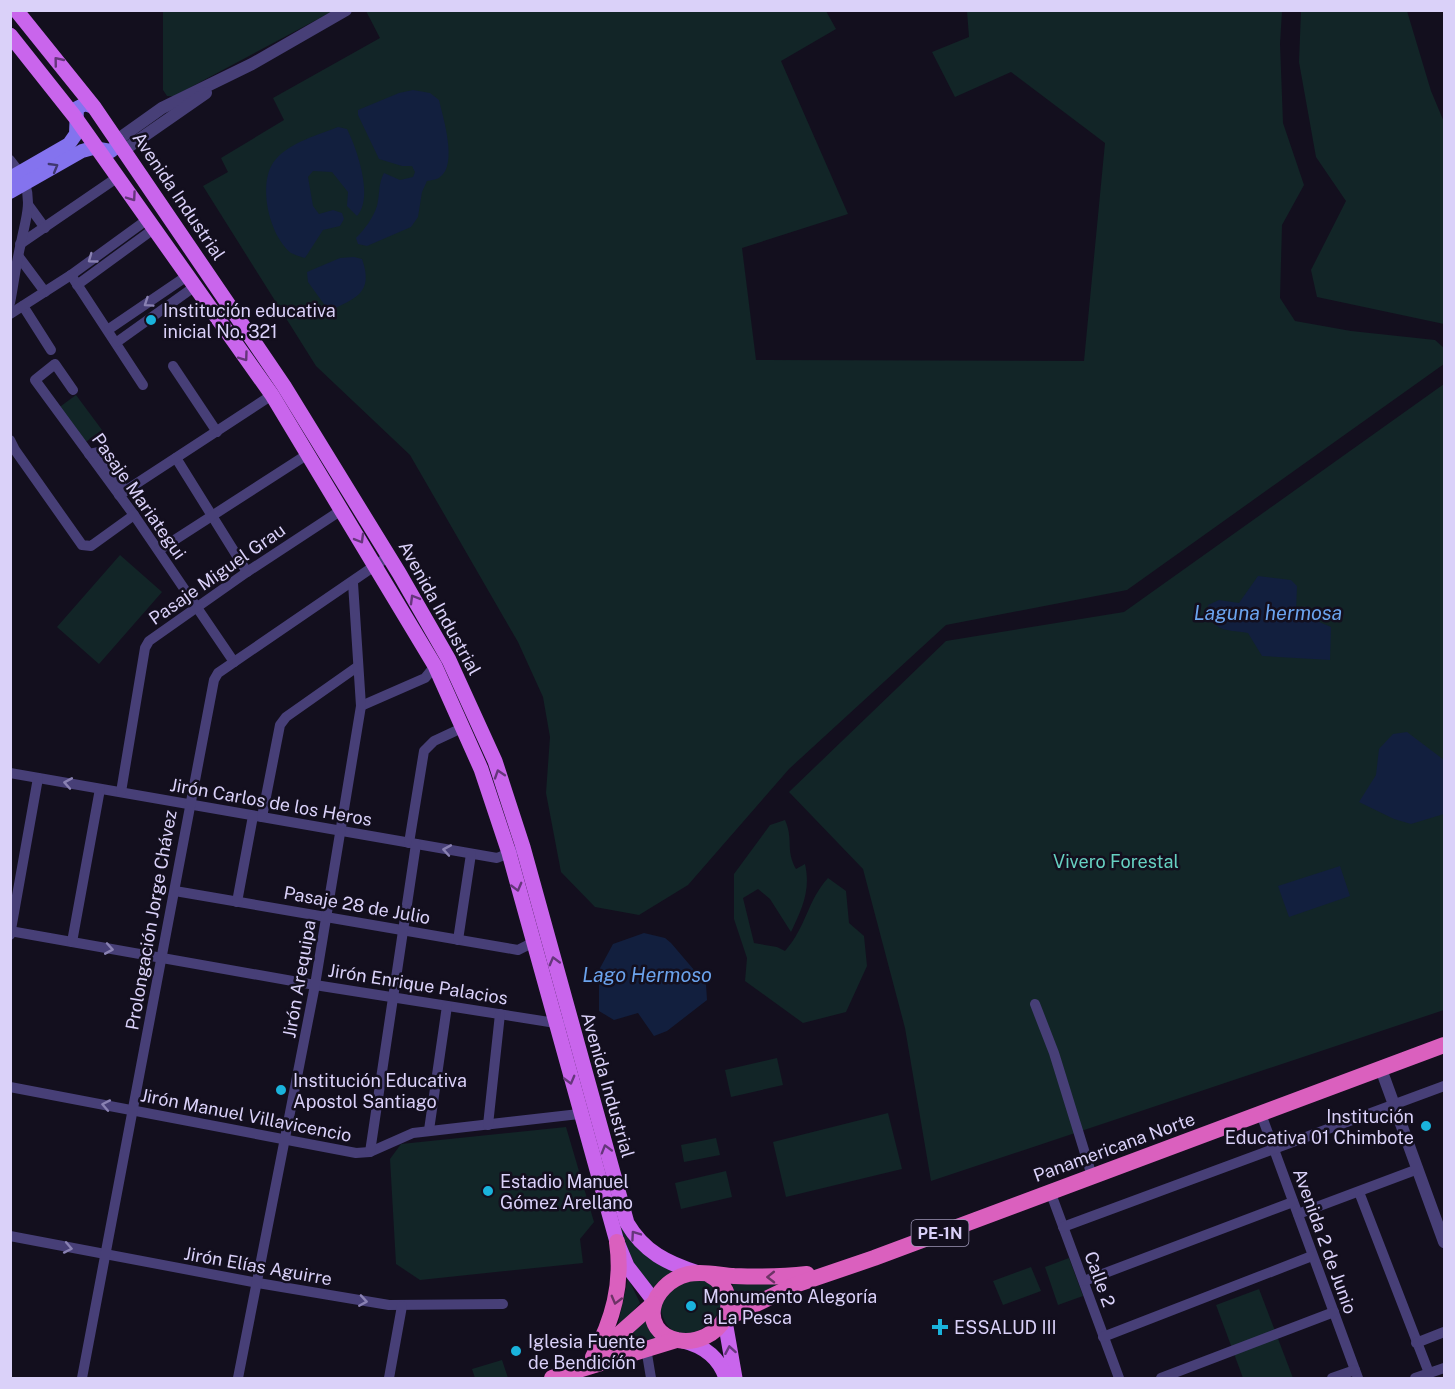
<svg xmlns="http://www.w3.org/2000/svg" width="1455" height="1389" font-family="'Public Sans',sans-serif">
  <rect width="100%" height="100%" fill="#130f1e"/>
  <g fill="#122527">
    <path d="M163 11H333L174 96H167L163 90Z"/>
    <path d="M366 11H826L836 29 781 61 848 214 742 248 756 360 1084 361 1105 143 1011 72 955 97 932 52 969 37 967 11H1282L1280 44 1283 123 1304 185 1282 225 1280 298 1295 321 1351 331 1435 340 1444 348V364L1127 590 946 625 789 769 688 885 639 915 595 907 561 872 546 793 550 737 543 697 518 642 410 455 316 366 203 186 228 172 221 158 284 120 273 98 380 38Z"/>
    <path d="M1301 11H1407L1431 91 1444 122V324L1317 297 1311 270 1346 201 1316 157 1299 62Z"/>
    <path d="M1444 384V1010L931 1181 905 1028 863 869 789 792 946 641 1124 612Z"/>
    <path d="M76 395 102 430 83 444 57 409Z"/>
    <path d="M120 555 162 592 99 664 57 627Z"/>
    <path d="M785 820C794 841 785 849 796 869L805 864C811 890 802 909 791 932L770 899 758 889 743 898 754 943 777 947 785 951C807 926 807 901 828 878L846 891 849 923 864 936 867 966 846 1012 803 1023 745 981 747 958 734 919V874L770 825Z"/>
    <path d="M563 1034 622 1226C637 1257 649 1253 672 1272L661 1279 653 1288 632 1268Z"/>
    <path d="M777 1058 783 1085 731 1097 725 1070Z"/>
    <path d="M888 1113 902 1169 786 1197 773 1142Z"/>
    <path d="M566 1127 594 1222 580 1239 583 1263 420 1280 396 1264 390 1159 401 1144Z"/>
    <path d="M716 1138 720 1155 684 1162 681 1145Z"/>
    <path d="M726 1171 732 1197 681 1209 675 1183Z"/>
    <path d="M1069 1258 1083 1296 1058 1305 1045 1267Z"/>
    <path d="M1031 1267 1041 1291 1003 1305 993 1281Z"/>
    <path d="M628 1278 640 1303 620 1326 618 1325Z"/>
    <path d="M700 1279C762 1302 665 1375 660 1302L675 1285Z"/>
    <path d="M732 1281 784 1282 736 1308Z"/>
    <path d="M1259 1289 1293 1378H1243L1216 1305Z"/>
    <path d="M643 1318 657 1335 655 1338 612 1352Z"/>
    <path d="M502 1360 508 1378H475L472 1369Z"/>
  </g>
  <g fill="#121f3e">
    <path d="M413 90 430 93 439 100C443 117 458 165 440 177 437 180 431 180 427 181L422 192 418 217 411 227 367 246 358 244 356 238C365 229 373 218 377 206 380 194 378 184 384 173L400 180 413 177 415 172 412 166H402L379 159 358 115V110L399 93Z"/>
    <path d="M338 127 347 129C357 149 374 197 357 216L347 206 348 192 332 172 313 171 308 177 313 206 319 214 333 210 342 213 344 219 340 226 323 230 305 258C301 257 295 255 291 253 269 236 256 181 276 159 291 142 318 135 338 127Z"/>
    <path d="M354 257 362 259C374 293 356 298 329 311L308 282 307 272 340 258Z"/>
    <path d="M1258 576 1291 580 1297 586 1296 612 1331 627 1330 660 1262 656 1248 633C1224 629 1212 633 1208 605L1219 600 1239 603Z"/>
    <path d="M1407 732 1444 760V814L1411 824 1394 819 1359 802 1376 775 1379 749 1393 734Z"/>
    <path d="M1340 866 1350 896 1289 917 1278 886Z"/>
    <path d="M644 933 665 938 671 943 706 984 707 1000 667 1031 654 1036 638 1013 614 1020 599 1011V970L613 944Z"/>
  </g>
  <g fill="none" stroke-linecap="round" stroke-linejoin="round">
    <g stroke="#473f77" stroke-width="10">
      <path d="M10 160 20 173"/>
      <path d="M29 206 45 228"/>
      <path d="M20 244 118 177"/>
      <path d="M19 257 45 292"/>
      <path d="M71 275 143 385"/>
      <path d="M77 285 155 228"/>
      <path d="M10 303C14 283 16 263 21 243 25 221 32 205 25 183"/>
      <path d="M23 306 51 350"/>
      <path d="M10 314 71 275 148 219"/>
      <path d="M109 329 187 276"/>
      <path d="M117 342 194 287"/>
      <path d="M173 366 217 432"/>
      <path d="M73 390 55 364 35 380 134 515 234 662"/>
      <path d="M10 440 15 450 82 545 91 546 134 515"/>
      <path d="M89 454 99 452 120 481 124 492"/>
      <path d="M176 458 247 572"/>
      <path d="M119 495 272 395"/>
      <path d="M159 550 308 454"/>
      <path d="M361 706 425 678 435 666"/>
      <path d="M10 773 497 858 514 851"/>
      <path d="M121 792 145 648 149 641 247 572 343 509"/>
      <path d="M262 817 280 725 286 717 357 667"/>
      <path d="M409 843 424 751 434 741 464 727"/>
      <path d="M175 891 518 950 532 943"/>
      <path d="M237 902 253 816"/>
      <path d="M10 931 315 985 562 1024"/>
      <path d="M10 935 38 778"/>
      <path d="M458 940 471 854"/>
      <path d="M72 942 100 789"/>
      <path d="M1035 1004 1054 1053 1092 1176"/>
      <path d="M10 1087 356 1153 370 1152 413 1133 579 1114"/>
      <path d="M1261 1114 1358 1378"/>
      <path d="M488 1125 500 1014"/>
      <path d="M429 1130 447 1006"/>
      <path d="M370 1152 416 844"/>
      <path d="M1050 1191 1119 1378"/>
      <path d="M1359 1192 1429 1373"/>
      <path d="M1298 1214 1418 1169"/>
      <path d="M1063 1227 1444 1086"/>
      <path d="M10 1236 258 1283 389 1305 503 1304"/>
      <path d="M1084 1281 1293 1202"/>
      <path d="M1103 1337 1312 1256"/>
      <path d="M1416 1343 1444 1332"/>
      <path d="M646 1348 651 1378"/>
      <path d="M82 1378 214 680 218 673 389 556"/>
      <path d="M238 1378 315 985 361 706 353 583"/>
      <path d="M389 1378 402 1306"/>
      <path d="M1161 1378 1334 1312"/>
      <path d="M1332 1378 1355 1370"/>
      <path d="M1415 1378 1444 1368"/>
    </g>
    <g stroke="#473f77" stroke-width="12">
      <path d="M117 140 162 108 252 64 346 10"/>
      <path d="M124 150 206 93"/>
      <path d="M1381 1069 1444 1242"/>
    </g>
    <g stroke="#8473ee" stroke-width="14">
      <path d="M10 178 69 144 76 134 77 108 85 104 94 107"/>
      <path d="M10 192 82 151 93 148 111 151 116 147 117 140"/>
    </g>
    <g stroke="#c965ec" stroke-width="15">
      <path d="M16 10 94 107 284 386 399 573 449 660 495 761 523 847 627 1223C644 1252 667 1263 698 1273"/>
      <path d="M10 35 75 117 272 395 435 666 481 769 509 853 617 1242 627 1266 654 1301"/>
      <path d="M725 1321 735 1378"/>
      <path d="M683 1341C704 1346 719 1357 726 1378"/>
    </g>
    <g stroke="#da60be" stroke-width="16">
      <path d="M708 1274C752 1298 718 1348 677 1340 638 1331 649 1284 688 1274 703 1271 719 1275 734 1276 759 1277 783 1277 807 1274"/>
      <path d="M727 1318 795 1285 874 1258 1444 1045"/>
      <path d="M598 1353 653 1304"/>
      <path d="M593 1357C613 1320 623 1284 617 1242"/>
      <path d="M552 1378 676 1340"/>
    </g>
  </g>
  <defs><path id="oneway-chevron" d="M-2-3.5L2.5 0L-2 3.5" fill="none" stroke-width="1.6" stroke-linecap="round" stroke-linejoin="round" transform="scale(1.5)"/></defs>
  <g stroke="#65367b">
    <use href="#oneway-chevron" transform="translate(58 61) rotate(-129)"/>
    <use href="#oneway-chevron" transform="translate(132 197) rotate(55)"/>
    <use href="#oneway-chevron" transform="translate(244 357) rotate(54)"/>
    <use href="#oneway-chevron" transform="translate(360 539) rotate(60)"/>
    <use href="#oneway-chevron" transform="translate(414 599) rotate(-120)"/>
    <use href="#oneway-chevron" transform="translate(499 774) rotate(-108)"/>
    <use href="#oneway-chevron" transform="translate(517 887) rotate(75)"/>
    <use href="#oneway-chevron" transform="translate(554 961) rotate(-105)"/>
    <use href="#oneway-chevron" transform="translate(570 1080) rotate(75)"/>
    <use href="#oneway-chevron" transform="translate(606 1149) rotate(-106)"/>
    <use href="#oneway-chevron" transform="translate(635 1235) rotate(-125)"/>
    <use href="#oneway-chevron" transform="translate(730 1350) rotate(-100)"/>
  </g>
  <use stroke="#403771" href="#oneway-chevron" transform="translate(54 167) rotate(-30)"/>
  <g stroke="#8981b2">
    <use href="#oneway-chevron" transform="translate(92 259) rotate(144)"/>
    <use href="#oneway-chevron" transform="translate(148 303) rotate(146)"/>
    <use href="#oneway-chevron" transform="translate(68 783) rotate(-170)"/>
    <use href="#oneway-chevron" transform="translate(447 850) rotate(-170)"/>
    <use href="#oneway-chevron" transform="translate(109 949) rotate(10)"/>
    <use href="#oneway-chevron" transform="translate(106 1105) rotate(-169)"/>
    <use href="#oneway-chevron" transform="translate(68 1248) rotate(11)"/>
    <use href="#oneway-chevron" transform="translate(363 1301) rotate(9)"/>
  </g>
  <g stroke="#6d3366">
    <use href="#oneway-chevron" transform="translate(771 1277) rotate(179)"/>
    <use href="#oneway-chevron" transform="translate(616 1300) rotate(105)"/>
  </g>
  <g fill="#1ab3dc" stroke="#130f1e" stroke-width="2">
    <circle cx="151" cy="320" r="6"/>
    <circle cx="281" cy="1090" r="6"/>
    <circle cx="1426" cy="1126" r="6"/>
    <circle cx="488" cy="1191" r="6"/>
    <circle cx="691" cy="1306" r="6"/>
    <path d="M937 1318h6v6h6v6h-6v6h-6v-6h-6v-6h6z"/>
    <circle cx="516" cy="1351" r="6"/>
  </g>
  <g text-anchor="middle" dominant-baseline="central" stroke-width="5" stroke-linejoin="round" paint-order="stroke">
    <rect fill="#130f1e" stroke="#9e97b7" stroke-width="1.5" x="911.5" y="1220" width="57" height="26" rx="4.5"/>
    <g font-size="16" font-weight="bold" fill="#dad1f9">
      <text x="940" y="1233">PE-1N</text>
    </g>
    <g font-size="18" fill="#dad1f9" stroke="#130f1e">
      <text transform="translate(179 196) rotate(56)">Avenida Industrial</text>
      <text transform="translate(139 496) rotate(55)">Pasaje Mariategui</text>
      <text transform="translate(217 574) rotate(-35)">Pasaje Miguel Grau</text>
      <text transform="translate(440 608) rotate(61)">Avenida Industrial</text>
      <text transform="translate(271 802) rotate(10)">Jirón Carlos de los Heros</text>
      <text transform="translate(357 905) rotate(10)">Pasaje 28 de Julio</text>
      <text transform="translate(151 920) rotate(-80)">Prolongación Jorge Chávez</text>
      <text transform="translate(299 979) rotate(-80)">Jirón Arequipa</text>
      <text transform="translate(418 984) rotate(9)">Jirón Enrique Palacios</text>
      <text transform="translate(608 1085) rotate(74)">Avenida Industrial</text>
      <text transform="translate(246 1115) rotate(11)">Jirón Manuel Villavicencio</text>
      <text transform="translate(1114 1147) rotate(-20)">Panamericana Norte</text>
      <text transform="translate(1325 1241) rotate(70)">Avenida 2 de Junio</text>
      <text transform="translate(258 1266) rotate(10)">Jirón Elías Aguirre</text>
      <text transform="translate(1100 1279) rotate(70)">Calle 2</text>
    </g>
    <g font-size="18" fill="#dad1f9" stroke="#130f1e" text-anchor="start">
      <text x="163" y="310">Institución educativa<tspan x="163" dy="21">inicial No. 321</tspan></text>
      <text x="293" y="1080">Institución Educativa<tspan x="293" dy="21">Apostol Santiago</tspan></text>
      <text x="1414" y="1116" text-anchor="end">Institución<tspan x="1414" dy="21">Educativa 01 Chimbote</tspan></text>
      <text x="500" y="1181">Estadio Manuel<tspan x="500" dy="21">Gómez Arellano</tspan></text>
      <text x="703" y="1296">Monumento Alegoría<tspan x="703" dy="21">a La Pesca</tspan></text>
      <text x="954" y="1327">ESSALUD III</text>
      <text x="528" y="1341">Iglesia Fuente<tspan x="528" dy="21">de Bendicíón</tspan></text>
    </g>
    <g font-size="18" fill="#66d0c1" stroke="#130f1e">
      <text x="1116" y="861">Vivero Forestal</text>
    </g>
    <g font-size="20" font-style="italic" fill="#6ba3ed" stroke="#130f1e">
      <text x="1268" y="613">Laguna hermosa</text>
      <text x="647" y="975">Lago Hermoso</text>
    </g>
  </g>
  <rect width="1455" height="1389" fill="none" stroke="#dad1f9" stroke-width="24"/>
</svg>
